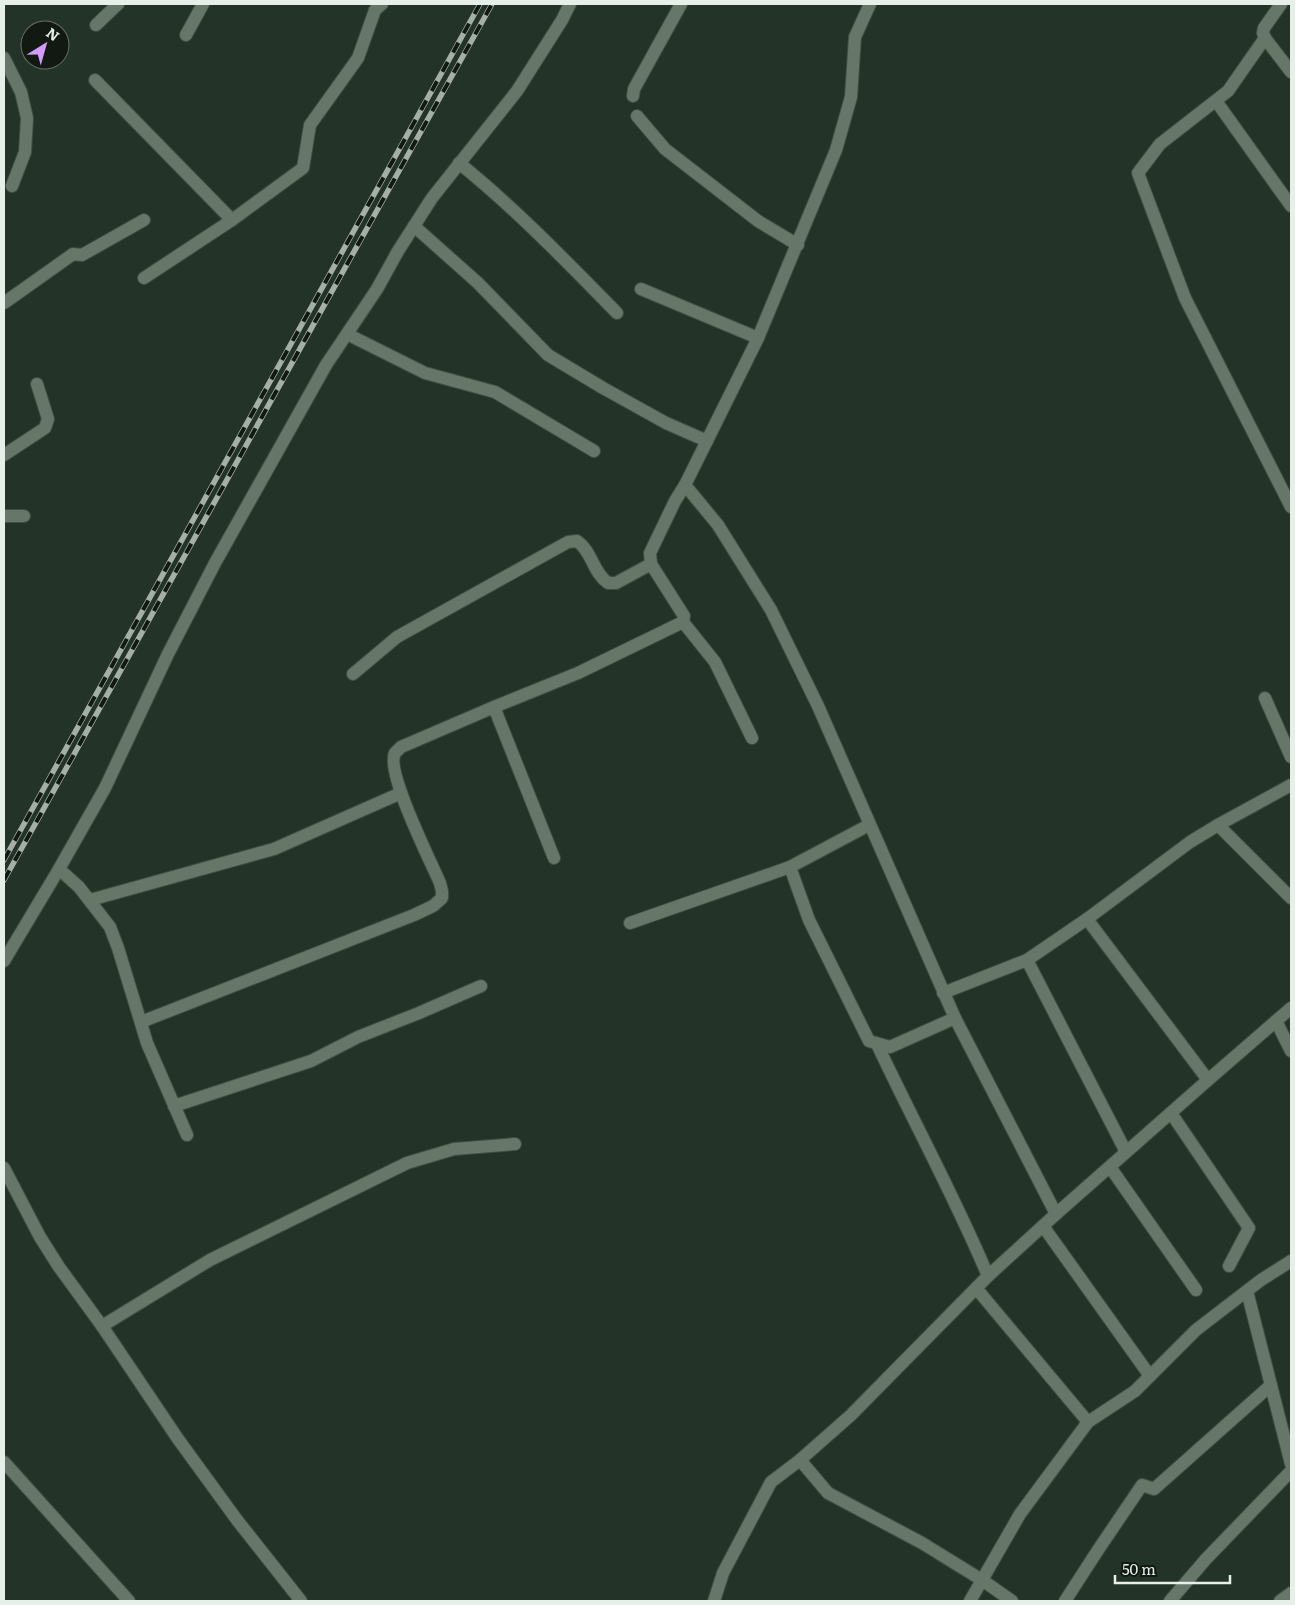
<svg xmlns="http://www.w3.org/2000/svg" width="1295" height="1605" font-family="Literata,serif">
  <rect width="100%" height="100%" fill="#233327"/>
  <g fill="none" stroke-linecap="round" stroke-linejoin="round">
    <defs>
      <g id="minor">
        <path d="M870 4 855 37 851 97 836 150 758 338 685 485 718 525 771 610 818 706 955 1018 1056 1214"/>
        <path d="M1281 4 1264 28 1263 33 1265 38 1291 72"/>
        <path d="M96 25 118 4"/>
        <path d="M186 35 203 4"/>
        <path d="M1265 38 1228 91 1160 144 1138 173 1185 298 1291 507"/>
        <path d="M4 58 21 92 27 118 25 152 12 186"/>
        <path d="M95 80 232 220"/>
        <path d="M633 96 634 89 681 4"/>
        <path d="M1216 101 1291 206"/>
        <path d="M637 116 665 149 758 221 798 245"/>
        <path d="M459 163C516 209 566 261 617 313"/>
        <path d="M414 226 478 283 548 355 603 388 666 423 707 441"/>
        <path d="M144 278 232 220 303 168 310 125 358 58 375 10 382 4"/>
        <path d="M641 289 758 338"/>
        <path d="M4 303 73 254 82 255 144 220"/>
        <path d="M347 334 425 373 495 392 594 451"/>
        <path d="M4 455 45 428 48 419 37 384"/>
        <path d="M4 516H24"/>
        <path d="M683 622 715 662 752 738"/>
        <path d="M353 674 397 637 568 542 577 541C592 551 593 573 608 583H616L651 564"/>
        <path d="M1265 698 1291 757"/>
        <path d="M494 707 554 858"/>
        <path d="M869 825 790 867 809 920 869 1041 890 1047 955 1018"/>
        <path d="M1218 825 1291 898"/>
        <path d="M59 869 79 887 110 927 118 948 147 1043 187 1135"/>
        <path d="M90 900 274 849 401 793"/>
        <path d="M1087 919 1208 1080"/>
        <path d="M630 923 790 867"/>
        <path d="M1027 960 1126 1152"/>
        <path d="M4 961 59 869 105 788 168 654 215 563 326 365 377 289 398 251 432 198 517 91 562 20 570 4"/>
        <path d="M943 993 1027 960 1087 919 1190 842 1218 825 1291 785"/>
        <path d="M1276 1021 1291 1051"/>
        <path d="M141 1022 414 915 433 906 442 898V891L440 883C431 862 385 771 395 753 397 751 399 749 401 747L494 707 578 673 683 622 684 616 651 564 650 553 675 501 685 485"/>
        <path d="M877 1044C913 1121 955 1197 988 1276"/>
        <path d="M174 1106 311 1061 358 1037 419 1013 481 986"/>
        <path d="M1171 1113 1249 1228 1229 1266"/>
        <path d="M1110 1167 1196 1290"/>
        <path d="M4 1168 40 1237 59 1267 102 1326 178 1439 237 1520 301 1601"/>
        <path d="M1043 1226 1150 1376"/>
        <path d="M976 1288 1088 1422"/>
        <path d="M1247 1291 1291 1464"/>
        <path d="M102 1326 210 1260 407 1163 454 1149 515 1144"/>
        <path d="M800 1460 828 1493 922 1543 982 1580 1012 1601"/>
        <path d="M4 1462 129 1601"/>
        <path d="M714 1601 723 1573 771 1482 800 1460 851 1415 988 1276 1056 1214 1208 1080 1291 1008"/>
        <path d="M970 1601 1020 1514 1088 1422 1135 1391 1196 1330 1261 1280 1291 1261"/>
        <path d="M1065 1601 1098 1550 1142 1485 1154 1489 1271 1385"/>
        <path d="M1170 1601 1206 1559 1291 1471"/>
        <path d="M1280 1601 1291 1593"/>
      </g>
    </defs>
    <use href="#minor" stroke="#404e44" stroke-width="14"/>
    <use href="#minor" stroke="#66776a" stroke-width="12"/>
    <defs>
      <g id="rail">
        <path d="M4 860 480 4"/>
        <path d="M4 880 492 4"/>
      </g>
    </defs>
    <use href="#rail" stroke="#a4b0a6" stroke-width="5.5"/>
    <use href="#rail" stroke="#121913" stroke-width="4" stroke-dasharray="11" stroke-linecap="butt"/>
  </g>
  <rect width="1295" height="1605" fill="none" stroke="#e6f0e8" stroke-width="10"/>
  <g transform="translate(45 45) rotate(37)"><circle r="24" fill="#121913" stroke="#676f68"/>
  <path d="M0-4L9 19L0 12L-9 19Z" fill="#d39cfc"/>
  <text y="-8" font-size="14" font-weight="bold" text-anchor="middle" fill="#e6f0e8">N</text>
  </g>
  <path d="M1115 1575v8h115v-8" fill="none" stroke="#e6f0e8" stroke-width="2.5"/>
  <text x="1122" y="1575" font-size="15" fill="#e6f0e8" stroke="#121913" stroke-width="4" paint-order="stroke">50 m</text>
</svg>
